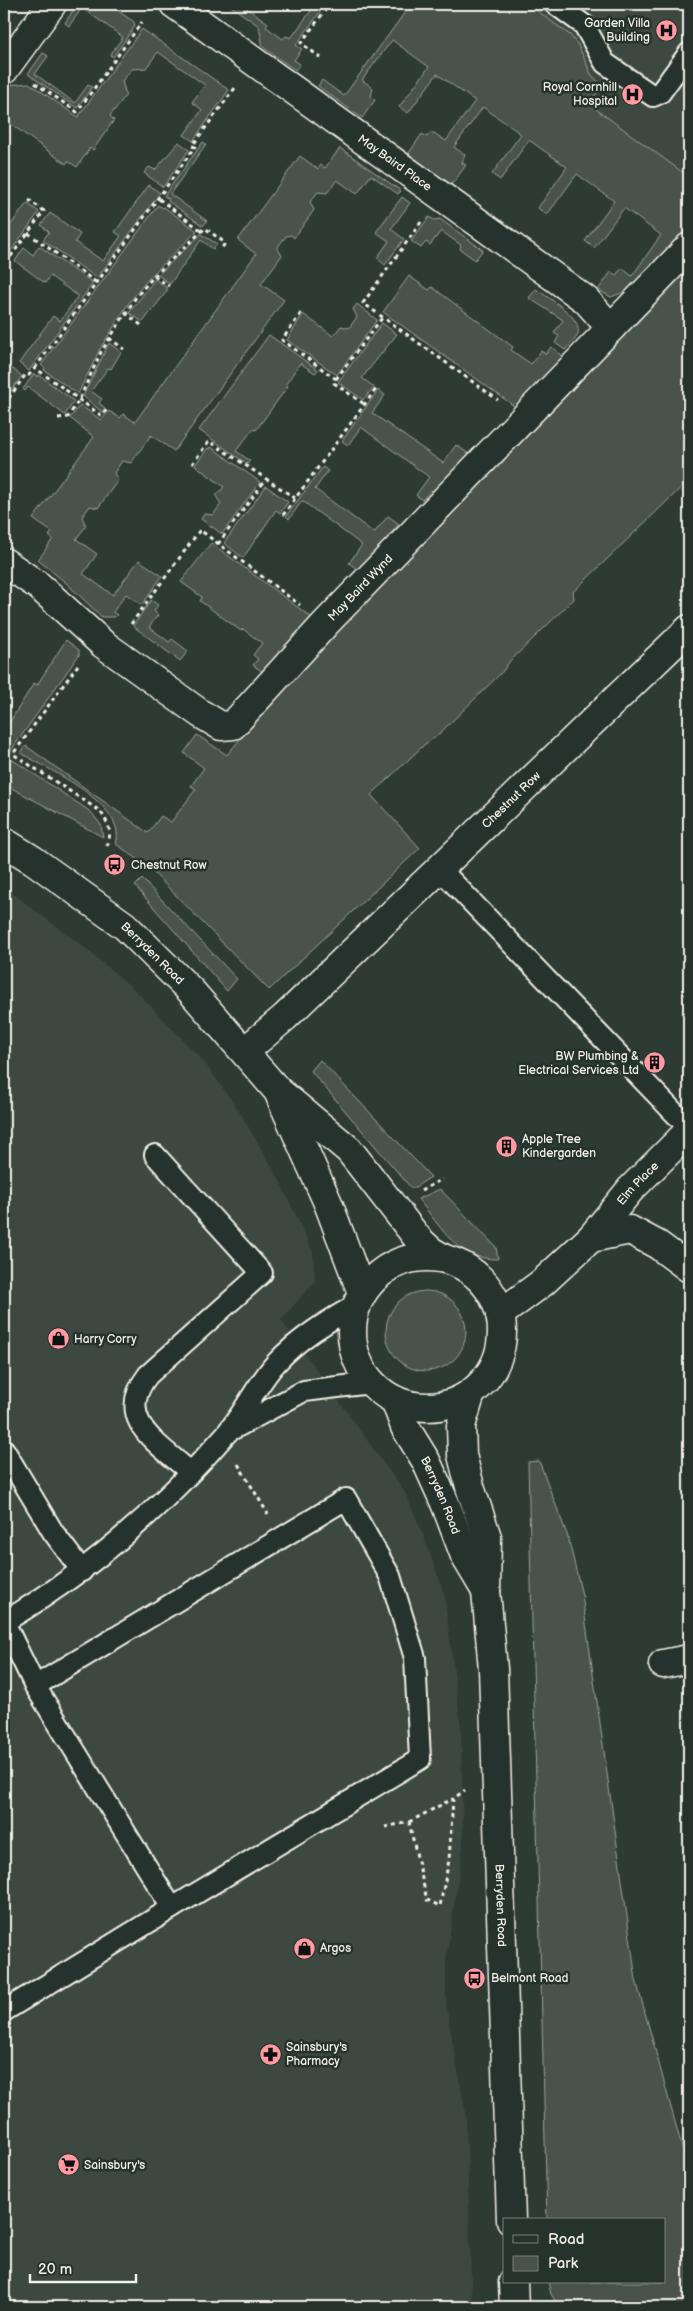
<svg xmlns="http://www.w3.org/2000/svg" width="693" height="2311" font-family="'Balsamiq Sans',sans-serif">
  <rect width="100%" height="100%" fill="#2e3b34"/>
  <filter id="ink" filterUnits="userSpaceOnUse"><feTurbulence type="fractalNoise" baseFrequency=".02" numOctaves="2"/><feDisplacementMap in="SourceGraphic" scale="10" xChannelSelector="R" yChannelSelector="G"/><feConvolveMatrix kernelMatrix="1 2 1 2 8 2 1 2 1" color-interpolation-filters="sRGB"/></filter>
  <g filter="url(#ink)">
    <g fill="#3c4841">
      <path d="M450 4H689V177L599 111Z"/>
      <path d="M4 887 85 948 135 990 204 1062 239 1111 278 1177 313 1252 315 1281 281 1320 405 1493 423 1534 444 1593 461 1729 463 1847 446 1959V2004L466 2117 472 2307H4Z"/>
    </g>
    <g fill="#48524c" stroke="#9ea29a">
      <path d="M77 4H108L134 22 135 26 113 57 110 55 123 37 82 8 69 26 65 23Z"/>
      <path d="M228 4H241L268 23 266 27 283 39 286 36 291 38 316 4H326L296 45 302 49 294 60 300 64 295 70 263 47 259 26Z"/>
      <path d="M411 4H528L570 35 578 45 591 74 602 86 589 104 689 177V228L644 277 624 292 611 297 598 290 611 272 616 275 622 268 632 276 661 235 624 208 594 248 585 241 614 201 577 174 547 215 538 208 567 167 529 140 500 180 492 174 521 134 483 107 454 147 465 155 462 163 466 165 453 183 442 184 411 162 409 153 422 134 427 137 430 133H434L446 141 475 101 437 74 408 113 399 107 429 67 392 40 362 80 373 88 371 96 375 100 362 118 318 86 322 80 344 96Z"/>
      <path d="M142 29 229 90 193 141 184 135 202 110 192 102 205 85 158 52 146 68 132 69 122 81 126 95 110 116 114 120 93 150 90 148 77 167 68 161 66 164 4 119V89L7 85 29 83 78 117Z"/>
      <path d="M43 53 48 56 35 74 75 103 88 85 92 87 77 108 28 74Z"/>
      <path d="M179 142 189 150 163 187 144 173 149 167 155 170Z"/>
      <path d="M203 142 206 144 170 194 207 221 203 226 168 201 169 199 164 196Z"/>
      <path d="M340 148 401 191 398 194 371 175 357 194 337 180 327 193 318 192 310 202 314 210 294 238 291 235 286 236 277 248 282 255 261 284 284 300 174 451 151 435 131 463 122 461 114 473 118 480 98 508 90 506 82 517 86 526 76 539 97 554 83 574 113 595 139 560 162 576 142 605 126 594 113 612 117 615 115 617H102L65 582 38 560 53 539 49 536 52 532 33 519 94 437 70 418 80 405 101 420 109 411 120 418 123 414 135 422 256 254 238 240 300 156 318 169 321 165 325 168Z"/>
      <path d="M149 185 160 193 97 278 43 240 49 232 41 225 50 213 80 234 75 242 103 261 121 236 115 232Z"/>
      <path d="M402 197 410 203 391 229 404 239 385 265 377 258 389 241 376 232Z"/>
      <path d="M27 203 39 212 11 251 4 246V234Z"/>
      <path d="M158 205 163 208 164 207 197 231 149 278 128 304 100 349 78 394 44 370 45 368 41 365Z"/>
      <path d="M429 217 434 220 440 219 483 250 475 260 460 249 461 245 441 231 430 245 426 242 421 248 411 241Z"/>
      <path d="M201 234 217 244 213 249 201 240 170 284 158 275Z"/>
      <path d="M39 246 93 283 29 371 19 363 53 316 60 321 78 296 50 276 45 283 15 261 24 248 33 255Z"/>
      <path d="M689 264V480L573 592 574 599 509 662 503 671 436 737 425 744 371 795 420 848 269 990 146 865 116 844C128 804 48 770 21 753L26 746 148 833 161 816 171 822 196 789 191 786 204 768 184 753 197 735 227 755 293 675Z"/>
      <path d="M409 276 429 290 432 287 513 347 511 350 531 364 541 351 546 354 551 347 566 358 517 408 383 312Z"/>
      <path d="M155 279 167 288V291L143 322 129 313Z"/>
      <path d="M536 289C548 298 583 317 578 334 576 340 569 345 565 350L555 343 559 336 554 333 563 320 529 298Z"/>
      <path d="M357 304 377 320 337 375 287 340 303 314 333 336 341 326 349 328 357 317 353 309Z"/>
      <path d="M382 323 397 334 362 378 374 387 363 400 338 382Z"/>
      <path d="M269 335 318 370 315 373 300 363 286 384 288 386 256 430 253 429 236 451 250 461 247 464 199 430Z"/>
      <path d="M109 343 121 352 111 369 108 368 91 391 102 399 99 403 105 408 102 412 83 396Z"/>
      <path d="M6 364 22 376 4 400V378L7 372 4 370Z"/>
      <path d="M34 374 38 377 39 375 74 401 65 415 28 387 25 391 23 389Z"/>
      <path d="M378 390 385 395 372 413 443 463 456 445 472 456 437 494 431 490 422 500 416 495 429 477 361 427 348 445 342 441Z"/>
      <path d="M211 447 260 482 222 534 201 519 204 514 213 515 221 504 216 496 224 487 195 465 208 448 210 449Z"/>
      <path d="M323 467 328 471 315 489 374 533 388 516 399 524 390 534 394 537 361 572 349 563 362 545 304 502 302 501 289 519 286 516Z"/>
      <path d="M266 486 288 502 280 513 276 510 243 558 224 543Z"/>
      <path d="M211 543 315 620 263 672 253 665 258 659 253 655 262 643 243 629 241 631 200 601 202 597 181 582Z"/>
      <path d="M151 600 158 605 154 611 158 615 149 627 169 642 172 639 188 651 180 661 133 626Z"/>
      <path d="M66 640 79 650V655L7 756 91 812 101 825 103 837 4 784V727L6 728 34 683 37 685Z"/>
      <path d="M142 879 237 979 227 991 135 886Z"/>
      <path d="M320 1060 431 1177 412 1189 311 1071Z"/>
      <path d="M440 1189 496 1247 498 1259C457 1260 442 1228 418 1199Z"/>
      <circle cx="426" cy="1331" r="40"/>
      <path d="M539 1461 568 1537 582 1595 636 1980 689 2173V2307H559L551 2294 548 2282H664V2220H547L528 1462Z"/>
    </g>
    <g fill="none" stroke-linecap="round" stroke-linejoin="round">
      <defs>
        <g id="lane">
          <path d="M555 4 584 25 605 63 653 96 660 93 689 53"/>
          <path d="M440 869 689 1128"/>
          <path d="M155 1155 262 1273 148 1375C113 1420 159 1444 190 1472"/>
          <path d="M233 1429 304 1391 371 1383"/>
          <path d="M4 1450 53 1532 82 1571"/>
          <path d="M4 1622 35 1686 172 1908 4 2011"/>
          <path d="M4 1622C88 1572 162 1508 226 1434 245 1412 257 1384 276 1363 299 1338 328 1321 356 1305"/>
          <path d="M35 1686 346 1499 390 1576 415 1658 420 1759 172 1908"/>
        </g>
        <g id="street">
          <path id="s1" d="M174 4 586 300 611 328"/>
          <path d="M4 70 52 4"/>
          <path id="s2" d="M4 562 39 586 103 644 201 714 221 726 233 725 326 623 689 247"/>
          <path id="s3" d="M245 1051 285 1017 689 629"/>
          <path id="s4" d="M591 1238 630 1190 689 1131"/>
          <path d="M500 1314 542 1283 591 1238 630 1230 658 1245 689 1268"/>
          <path d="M663 1664 689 1659"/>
        </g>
        <g id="secondary">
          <path id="s5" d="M4 842 33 860 125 926 191 991 277 1090 349 1150 419 1240 431 1251 443 1258"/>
          <path d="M280 1096 328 1203 362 1293"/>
          <circle cx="427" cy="1332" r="75"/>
          <path id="s6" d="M471 1393 461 1426 462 1455 470 1487 487 1537 486 1591 493 1669 511 2220"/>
          <path id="s7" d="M395 1400 405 1427 426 1461 445 1503 465 1556 486 1591"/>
          <path d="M513 2282 514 2307"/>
        </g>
      </defs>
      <use href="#lane" stroke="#f4f1e8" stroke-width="24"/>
      <use href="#street" stroke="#f4f1e8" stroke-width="31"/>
      <use href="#secondary" stroke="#f4f1e8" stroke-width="31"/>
      <g stroke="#f4f1e8" stroke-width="3" stroke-dasharray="4 4" stroke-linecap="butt">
        <path d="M321 58 301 43 330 4"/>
        <path d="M35 83 77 112 142 22"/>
        <path d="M159 199 202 231"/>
        <path d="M421 222 363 303 498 400"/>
        <path d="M28 233 97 283"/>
        <path d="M4 251 11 256 44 211 29 200"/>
        <path d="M154 276 169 286"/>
        <path d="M125 313 141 325"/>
        <path d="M301 313 282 340 336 379 334 383 364 404"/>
        <path d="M109 338 124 349"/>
        <path d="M35 368 195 147 192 146 235 88"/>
        <path d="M336 379 382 318"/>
        <path d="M4 405 26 374 29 375 35 368 102 416 107 409"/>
        <path d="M58 418 68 417 79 400 101 352 136 297 154 276 205 228 225 243 222 248"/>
        <path d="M192 464 209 441 295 498"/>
        <path d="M283 515 376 389"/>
        <path d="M218 544 266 479"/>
        <path d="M131 624 200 530 300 605"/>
        <path d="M78 665 13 754 100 811C109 824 113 833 106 848"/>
        <path d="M421 1191 442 1179"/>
        <path d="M238 1464 268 1514"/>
        <path d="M409 1822 452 1799"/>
        <path d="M385 1827 409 1822 427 1900 440 1906 449 1860 453 1799 465 1790"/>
      </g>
      <use href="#lane" stroke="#26332d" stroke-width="20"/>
      <use href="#street" stroke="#26332d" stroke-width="28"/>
      <use href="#secondary" stroke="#26332d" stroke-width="28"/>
    </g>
  </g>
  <defs>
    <symbol id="hospital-disc" viewBox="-11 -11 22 22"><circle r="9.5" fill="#ff9aa2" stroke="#26332d"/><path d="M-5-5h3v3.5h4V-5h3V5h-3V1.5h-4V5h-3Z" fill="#111"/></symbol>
    <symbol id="bus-disc" viewBox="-11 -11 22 22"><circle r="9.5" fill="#ff9aa2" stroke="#26332d"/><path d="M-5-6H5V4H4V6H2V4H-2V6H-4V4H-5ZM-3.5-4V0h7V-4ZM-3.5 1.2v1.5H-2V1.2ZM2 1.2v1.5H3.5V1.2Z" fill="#111"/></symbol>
    <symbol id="building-disc" viewBox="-11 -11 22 22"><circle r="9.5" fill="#ff9aa2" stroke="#26332d"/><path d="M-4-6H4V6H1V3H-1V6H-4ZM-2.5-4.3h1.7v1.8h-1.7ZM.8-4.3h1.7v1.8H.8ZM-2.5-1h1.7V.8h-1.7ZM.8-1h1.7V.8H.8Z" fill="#111"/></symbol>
    <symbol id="shop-disc" viewBox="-11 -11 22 22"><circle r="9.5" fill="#ff9aa2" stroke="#26332d"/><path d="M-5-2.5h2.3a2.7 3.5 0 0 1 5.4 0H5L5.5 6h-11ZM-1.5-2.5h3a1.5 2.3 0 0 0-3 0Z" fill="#111"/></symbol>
    <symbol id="pharmacy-disc" viewBox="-11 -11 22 22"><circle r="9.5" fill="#ff9aa2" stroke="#26332d"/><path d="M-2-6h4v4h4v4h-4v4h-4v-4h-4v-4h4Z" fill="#111"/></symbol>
    <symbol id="supermarket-disc" viewBox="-11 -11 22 22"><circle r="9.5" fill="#ff9aa2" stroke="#26332d"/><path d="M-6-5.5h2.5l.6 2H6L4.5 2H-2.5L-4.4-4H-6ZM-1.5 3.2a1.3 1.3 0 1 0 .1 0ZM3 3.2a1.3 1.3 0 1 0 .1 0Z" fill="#111"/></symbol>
  </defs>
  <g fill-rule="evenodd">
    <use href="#hospital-disc" x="654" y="18" width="25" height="25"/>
    <use href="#hospital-disc" x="620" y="82" width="25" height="25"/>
    <use href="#bus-disc" x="102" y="852" width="25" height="25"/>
    <use href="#building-disc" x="642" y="1050" width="25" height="25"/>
    <use href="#building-disc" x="494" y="1134" width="25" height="25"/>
    <use href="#shop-disc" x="46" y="1326" width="25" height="25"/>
    <use href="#shop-disc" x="292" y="1936" width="25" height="25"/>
    <use href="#bus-disc" x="462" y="1966" width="25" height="25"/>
    <use href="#pharmacy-disc" x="258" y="2042" width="25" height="25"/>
    <use href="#supermarket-disc" x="56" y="2152" width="25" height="25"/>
  </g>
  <g text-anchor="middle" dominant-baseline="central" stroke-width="5" stroke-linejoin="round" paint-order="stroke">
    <g font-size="12" fill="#f4f1e8" stroke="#26332d" text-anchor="start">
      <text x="650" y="23" text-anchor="end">Garden Villa<tspan x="650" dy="14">Building</tspan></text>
      <text x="617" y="87" text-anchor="end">Royal Cornhill<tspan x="617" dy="14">Hospital</tspan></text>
      <text x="131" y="865">Chestnut Row</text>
      <text x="639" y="1056" text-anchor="end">BW Plumbing &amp;<tspan x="639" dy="14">Electrical Services Ltd</tspan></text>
      <text x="522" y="1139">Apple Tree<tspan x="522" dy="14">Kindergarden</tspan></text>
      <text x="74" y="1339">Harry Corry</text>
      <text x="320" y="1948">Argos</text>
      <text x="491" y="1978">Belmont Road</text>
      <text x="286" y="2047">Sainsbury's<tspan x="286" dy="14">Pharmacy</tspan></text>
      <text x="84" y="2165">Sainsbury's</text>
    </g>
    <g font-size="12" fill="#f4f1e8" stroke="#26332d">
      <text stroke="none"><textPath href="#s1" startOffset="272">May Baird Place</textPath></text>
      <text stroke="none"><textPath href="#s2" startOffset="472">May Baird Wynd</textPath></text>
      <text stroke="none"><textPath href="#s3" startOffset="366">Chestnut Row</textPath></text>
      <text stroke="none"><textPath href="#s5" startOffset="186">Berryden Road</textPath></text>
      <text stroke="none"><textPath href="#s4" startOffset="72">Elm Place</textPath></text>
      <text stroke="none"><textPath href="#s7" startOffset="106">Berryden Road</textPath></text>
      <text stroke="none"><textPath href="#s6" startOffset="518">Berryden Road</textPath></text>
    </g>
  </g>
  <rect width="693" height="2311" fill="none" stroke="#26332d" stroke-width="20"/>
  <rect x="10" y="10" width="673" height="2291" fill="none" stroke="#f4f1e8" stroke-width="2" filter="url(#ink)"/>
  <rect x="503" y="2218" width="162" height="65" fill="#26332d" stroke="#787f78"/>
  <rect x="513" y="2235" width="25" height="8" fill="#26332d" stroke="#787f78"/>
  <text x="548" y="2244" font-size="15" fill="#f4f1e8">Road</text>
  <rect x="513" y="2256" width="25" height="15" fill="#48524c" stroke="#787f78"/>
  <text x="548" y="2268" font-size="15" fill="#f4f1e8">Park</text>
  <path d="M30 2274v8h106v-8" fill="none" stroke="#f4f1e8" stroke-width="2.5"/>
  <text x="38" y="2274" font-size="15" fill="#f4f1e8" stroke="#26332d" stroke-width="4" paint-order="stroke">20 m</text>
</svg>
